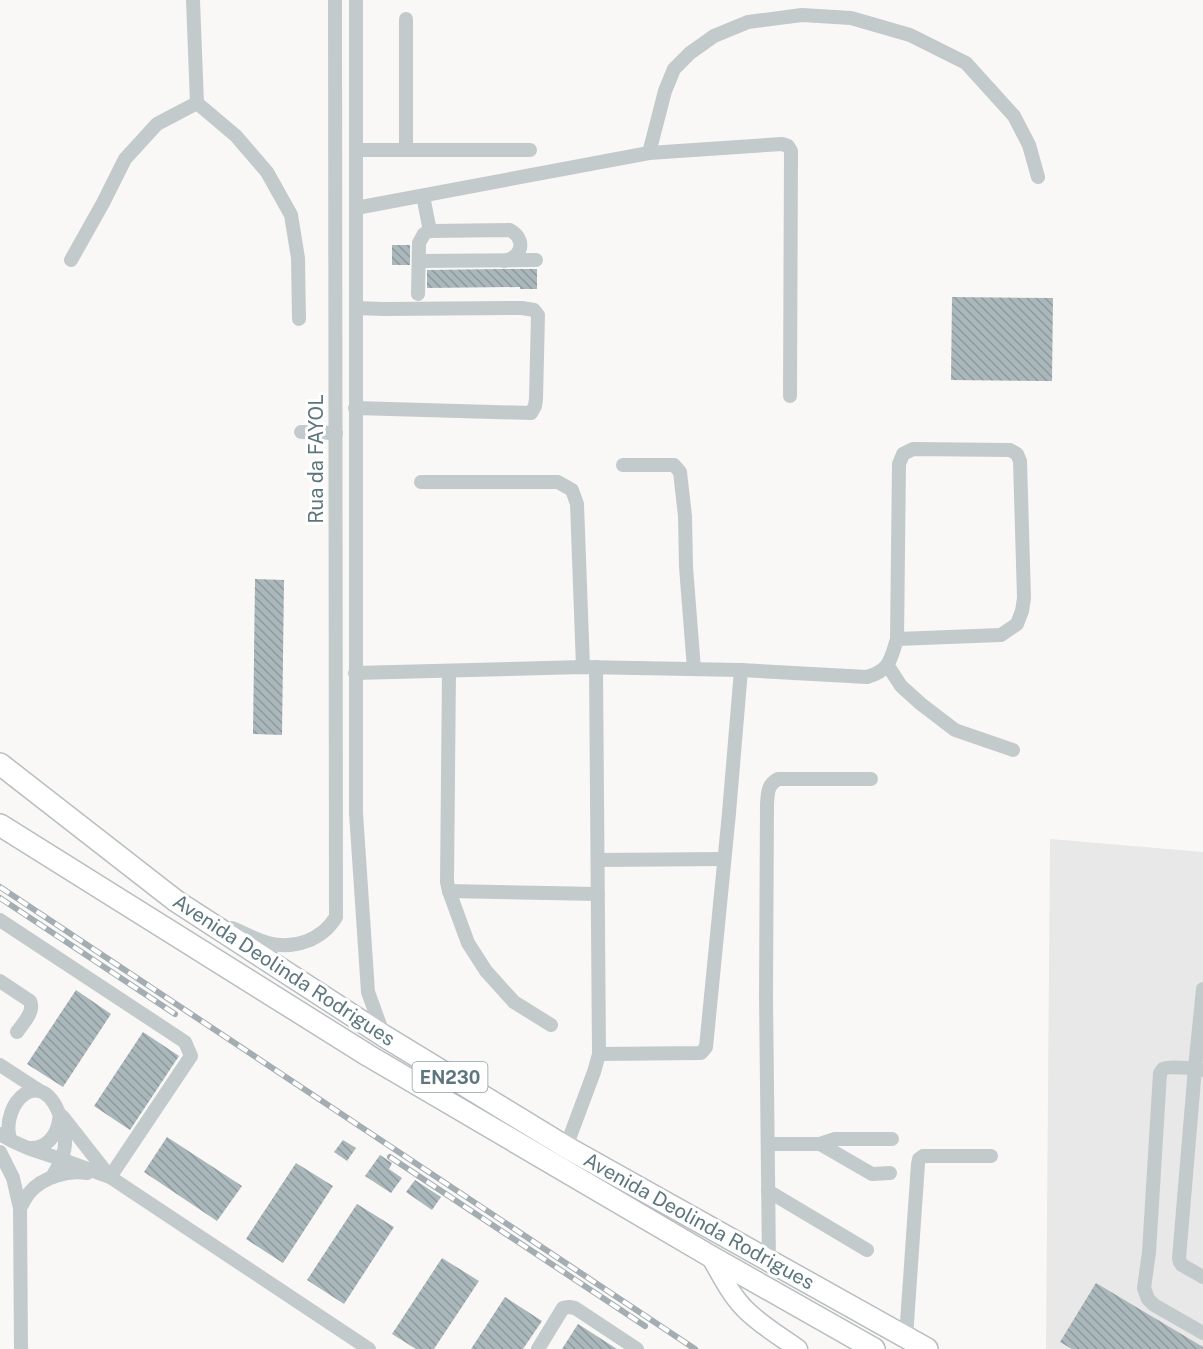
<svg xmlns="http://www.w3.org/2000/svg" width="1203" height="1349" font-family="'Public Sans',sans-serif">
  <defs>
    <pattern id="building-back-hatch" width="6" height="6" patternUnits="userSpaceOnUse" patternTransform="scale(1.5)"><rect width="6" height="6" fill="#aab7bb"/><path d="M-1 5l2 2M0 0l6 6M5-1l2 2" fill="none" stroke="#8e999d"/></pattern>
  </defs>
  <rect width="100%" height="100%" fill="#f9f8f6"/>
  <path fill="#e7e8e7" d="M1050 839 1203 852V1349H1046Z"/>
  <g fill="url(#building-back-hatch)">
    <rect x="392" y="245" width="18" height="20"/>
    <path d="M501 269H537V289H520V287L427 288V270Z"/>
    <path d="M952 297 1053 298 1052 381 951 380Z"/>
    <path d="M255 579 284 580 282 735 253 734Z"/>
    <path d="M76 990 111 1014 63 1087 27 1064Z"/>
    <path d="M143 1032 179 1056 130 1130 94 1106Z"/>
    <path d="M167 1137 242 1186 217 1221 144 1172Z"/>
    <path d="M343 1140 356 1148 347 1161 334 1152Z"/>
    <path d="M380 1155 392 1163 389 1169 402 1178 391 1193 365 1176Z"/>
    <path d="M296 1163 333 1186 283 1263 246 1239Z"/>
    <path d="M415 1180 441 1197 432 1210 406 1192Z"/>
    <path d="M357 1204 394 1227 344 1304 307 1280Z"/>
    <path d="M442 1258 479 1281 434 1349H416L392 1334Z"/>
    <path d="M1096 1283 1203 1347V1349H1072L1060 1342Z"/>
    <path d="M505 1297 542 1321 523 1349H471Z"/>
    <path d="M578 1324 617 1349H562Z"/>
  </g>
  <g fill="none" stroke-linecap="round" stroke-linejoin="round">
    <defs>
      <path id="major" d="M710 1256C720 1273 730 1294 744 1308 759 1324 780 1336 798 1349"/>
      <g id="highway">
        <path d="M0 764 176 901 384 1036 566 1147 927 1349"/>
        <path d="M0 825 369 1056 710 1256 874 1349"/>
      </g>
    </defs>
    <use href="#major" stroke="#b6bec0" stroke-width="21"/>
    <use href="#highway" stroke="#b8bec0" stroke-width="24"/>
    <g stroke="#c3cacc" stroke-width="14">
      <path d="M193 0 197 103 236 136 267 172 291 215 298 258 299 319"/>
      <path d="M356 0V813L368 992 384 1036"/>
      <path d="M406 19V150"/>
      <path d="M356 150H530"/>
      <path d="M649 153 665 91 674 69 690 53 714 36 748 22 802 15 851 18 910 35 966 63 1014 116 1029 145 1038 177"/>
      <path d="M423 196 430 231"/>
      <path d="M356 208 649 153 782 144 788 146 791 151 790 396"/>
      <path d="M71 260 103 203 125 159 157 124 197 103"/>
      <path d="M419 261 536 260"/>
      <path d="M418 294 419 243 424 234 429 231 510 230C526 239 523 257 504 261"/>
      <path d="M355 408 531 413 535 406 536 399 538 315 534 310 522 308 384 309 356 308"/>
      <path d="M301 432 336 433"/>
      <path d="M623 465H674L680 472 685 516 686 567 694 669"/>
      <path d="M421 482H558L572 490 577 504 583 667"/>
      <path d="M888 666 901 686 921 704 955 730 1013 750"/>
      <path d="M449 671 447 882 449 891 468 943 486 971 514 1002 551 1025"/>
      <path d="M355 673 583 667 741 670 867 677C890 670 890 661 897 639L899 464 903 454 913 449 1010 450 1017 454 1020 461 1024 598 1022 611 1017 624 1001 635 897 639"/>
      <path d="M598 860 724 859"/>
      <path d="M449 891 598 894"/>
      <path d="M0 920 185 1042 191 1056 110 1177"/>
      <path d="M232 928C244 933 256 940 268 943 294 950 322 940 336 917L335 0"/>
      <path d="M0 981 30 1001C35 1012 23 1023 17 1032"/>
      <path d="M1203 989 1195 1068 1179 1258 1180 1262 1182 1265 1203 1277"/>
      <path d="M599 1054 701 1053 706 1047 729 813 741 670"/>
      <path d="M0 1065 40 1091"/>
      <path d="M1203 1070C1196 1069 1168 1065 1163 1069 1162 1070 1161 1072 1160 1073L1149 1252 1144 1288 1148 1299 1154 1305 1203 1333"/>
      <path d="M63 1117 110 1177"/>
      <path d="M0 1134C20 1147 39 1152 61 1159 77 1165 93 1171 110 1177L369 1349"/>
      <path d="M10 1139C0 1104 42 1061 61 1119 69 1144 65 1156 52 1177"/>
      <path d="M768 1144H820L872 1174 890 1173"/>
      <path d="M820 1144 835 1139H892"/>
      <path d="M566 1147 594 1072 599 1054 596 667"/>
      <path d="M29 1148C46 1149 57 1136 59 1120"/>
      <path d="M0 1152 13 1178 20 1208 21 1349"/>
      <path d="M768 1191 867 1250"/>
      <path d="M20 1208C23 1203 26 1197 30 1192 43 1177 68 1170 87 1173"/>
      <path d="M769 1261 766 996 767 804C768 793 767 785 778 779H871"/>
      <path d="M906 1337 918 1164 919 1159 923 1156H991"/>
      <path d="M538 1349 563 1308 569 1307 575 1308 637 1349"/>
    </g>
    <use href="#major" stroke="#fff" stroke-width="18"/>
    <use href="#highway" stroke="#fff" stroke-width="21"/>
    <defs>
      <g id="rail">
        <path d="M0 887 695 1349"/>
        <path d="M0 898 175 1014"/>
        <path d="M390 1157 645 1326"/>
      </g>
    </defs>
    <use href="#rail" stroke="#a4aeb2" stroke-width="6"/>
    <use href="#rail" stroke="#fff" stroke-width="4" stroke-dasharray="11" stroke-linecap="butt"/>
  </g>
  <g text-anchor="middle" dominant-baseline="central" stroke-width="6" stroke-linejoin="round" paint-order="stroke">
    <rect fill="#fff" stroke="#8e9fa5" stroke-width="1.5" x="412.5" y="1062" width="75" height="30" rx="4.5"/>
    <g font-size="18" font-weight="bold" fill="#5d767e">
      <text x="450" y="1077">EN230</text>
    </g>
    <g font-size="20" fill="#5d767e" stroke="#fff">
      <text transform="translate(316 459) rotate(-90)">Rua da FAYOL</text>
      <text transform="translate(284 970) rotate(33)">Avenida Deolinda Rodrigues</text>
      <text transform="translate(699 1221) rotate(29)">Avenida Deolinda Rodrigues</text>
    </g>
  </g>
</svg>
